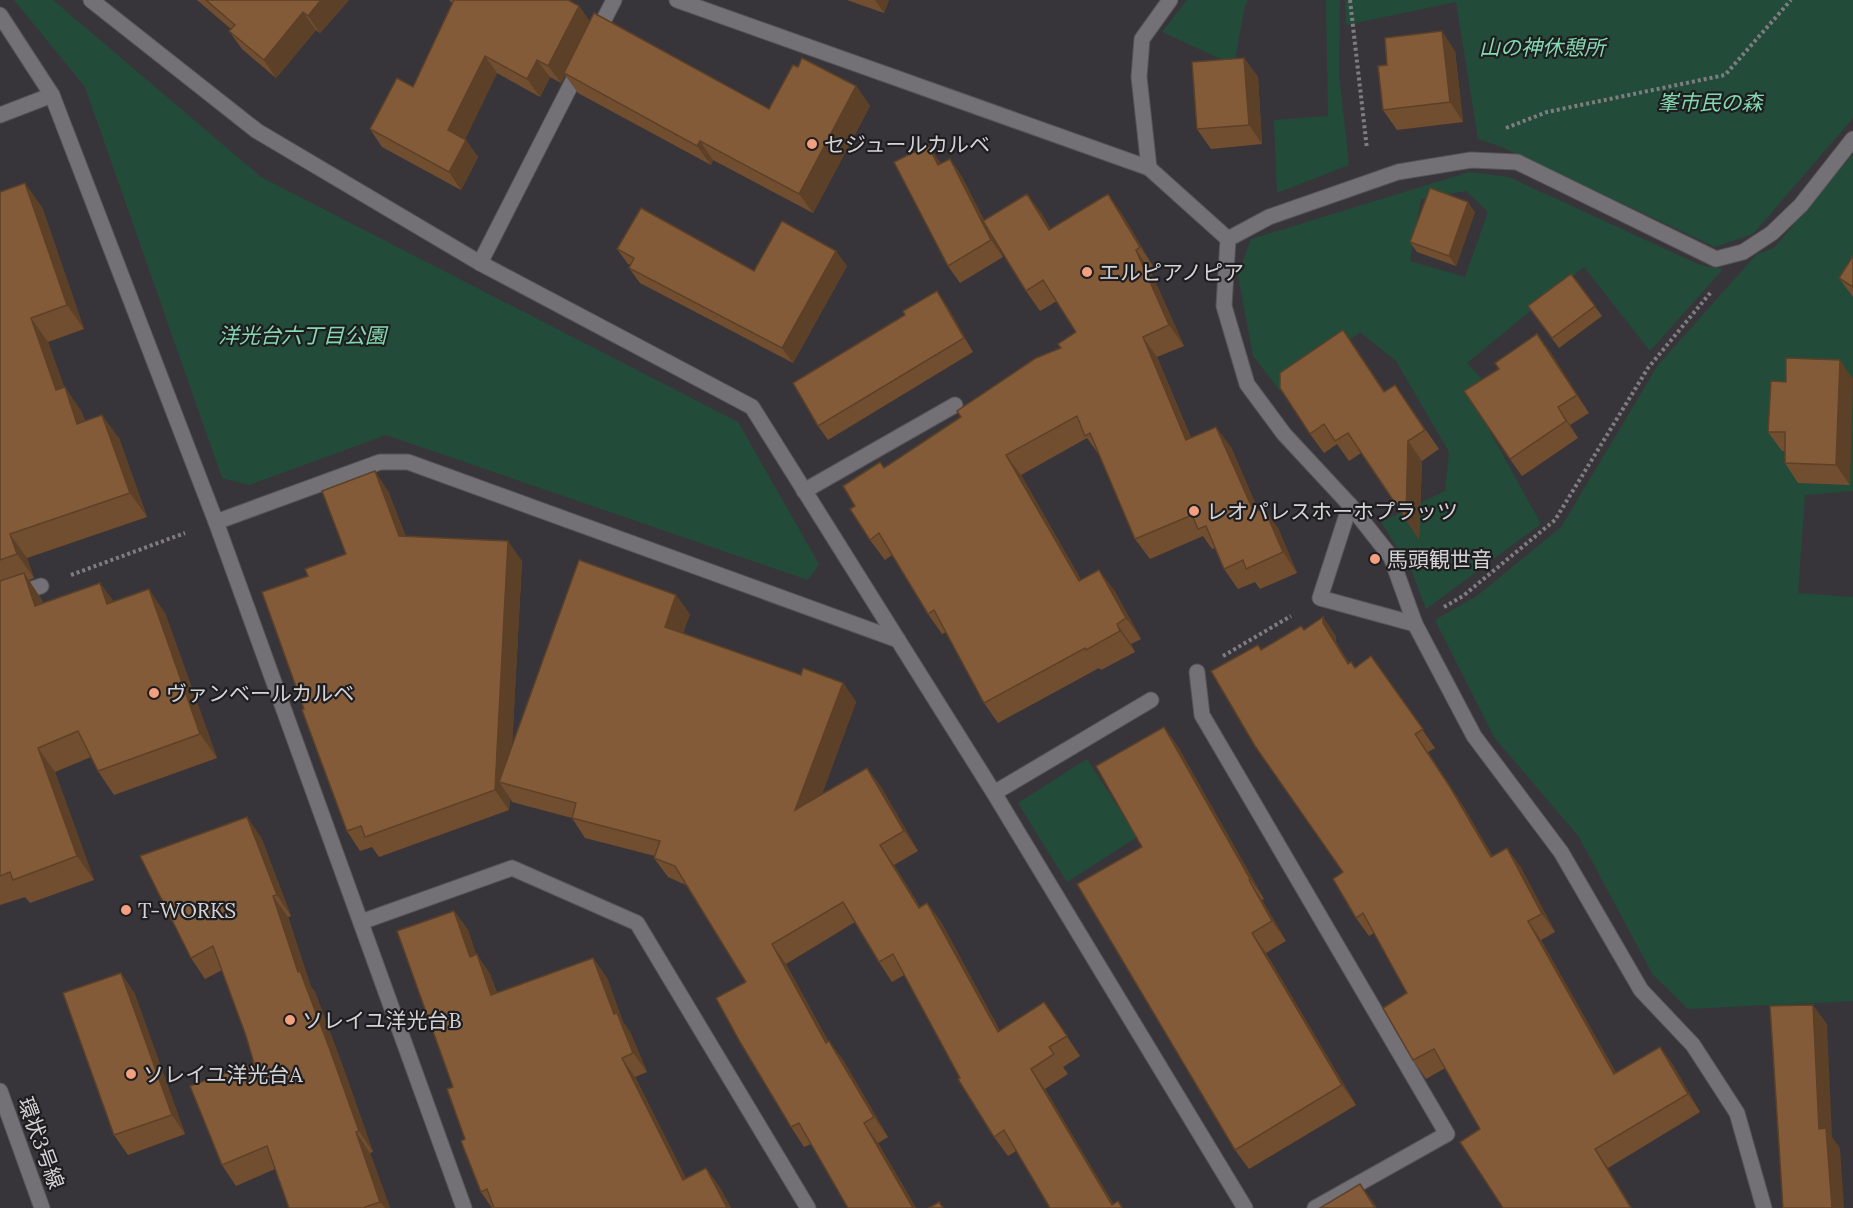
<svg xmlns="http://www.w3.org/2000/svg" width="1853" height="1208" font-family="Lora,'Noto Sans JP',serif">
  <rect width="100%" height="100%" fill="#38353a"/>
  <g fill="#234b39" fill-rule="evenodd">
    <path d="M14 0H53L261 177 738 422 819 564 808 580 386 435 249 485 222 478 85 87Z"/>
    <path d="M1187 0H1248L1245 5 1234 65 1162 32Z"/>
    <path d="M1326 0H1340L1339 74 1349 165 1277 193 1274 120 1328 116Z"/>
    <path d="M1345 0H1853V118L1753 234 1715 247 1502 147 1478 139 1456 2 1346 25Z"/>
    <path d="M1853 154V491L1805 495 1798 593 1853 597V1001L1688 1009 1653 975 1579 837 1494 737 1435 620 1477 596 1561 527 1658 365 1757 254 1774 248Z"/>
    <path d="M1469 172 1509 177 1700 265 1723 269 1650 351 1584 267 1467 363 1490 387 1472 399 1541 524 1426 609 1412 572 1381 522 1445 491 1449 452 1396 361 1360 332 1281 392 1253 356 1238 275 1251 239ZM1466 191 1488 212 1465 277 1410 261 1421 199Z"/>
    <path d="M1087 759 1137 837 1067 882 1018 803Z"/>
  </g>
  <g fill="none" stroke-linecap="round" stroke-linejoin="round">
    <defs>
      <g id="minor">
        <path d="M91 0 257 131 480 263 752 407 898 640"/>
        <path d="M677 0 1149 168 1228 239 1224 306 1247 384 1284 434 1350 505 1391 557 1415 624 1474 736 1561 852 1641 990 1693 1045 1737 1113 1764 1208"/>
        <path d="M0 15 52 95"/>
        <path d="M595 37 614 0"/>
        <path d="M0 115 52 95 216 522 464 1208"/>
        <path d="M1149 168 1139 77 1142 39 1170 0"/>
        <path d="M1228 239 1269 217 1398 172 1471 160 1517 162 1716 259 1743 252 1772 233 1801 205 1853 139"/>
        <path d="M480 263 580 67"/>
        <path d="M804 491 955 405"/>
        <path d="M1350 505 1320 598 1415 624"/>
        <path d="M216 522 380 462H408L898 640 994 793 1245 1208"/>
        <path d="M0 600 41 586"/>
        <path d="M1197 672 1202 715 1447 1134 1315 1208"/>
        <path d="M994 793 1151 700"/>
        <path d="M361 922 512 868 637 923 808 1208"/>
        <path d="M0 1091 42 1208"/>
      </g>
    </defs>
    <use href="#minor" stroke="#565457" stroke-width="17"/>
    <g stroke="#807d81" stroke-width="4" stroke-dasharray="3 3" stroke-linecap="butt">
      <path d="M1350 0 1367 149"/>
      <path d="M1506 128 1547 112 1725 75 1791 0"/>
      <path d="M71 575 185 533"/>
      <path d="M1444 607 1463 596 1555 520 1648 368 1711 292"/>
      <path d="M1223 656 1291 616"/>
    </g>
    <use href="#minor" stroke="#747176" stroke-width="15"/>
  </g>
  <g fill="#724e30">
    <path d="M197 0H349L320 33 316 30 276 78 242 49 229 31 231 29Z"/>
    <path d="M449 0H571L570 1 579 6 590 22 769 109 798 67 856 86 870 106 813 213 713 160 711 165 578 93 565 75 561 83 550 77 540 97 497 73 465 139 478 157 461 190 382 147 370 129 413 87 452 3Z"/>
    <path d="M847 0H889L884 13Z"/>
    <path d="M1455 51 1463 122 1397 130 1383 110 1387 65Z"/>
    <path d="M1244 58 1258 77 1262 144 1211 149 1197 129Z"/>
    <path d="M950 159 962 177 984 220 1027 194 1050 229 1122 214 1154 268 1150 270 1184 346 1157 357 1191 438 1231 447 1258 510 1278 528 1297 573 1260 589 1255 582 1238 589 1224 569 1215 548 1212 549 1203 536 1150 559 1135 539 1100 456 1087 438 1021 475 1081 580 1114 590 1141 639 1131 644 1135 652 1101 670 1099 668 998 723 984 703 946 632 942 634 928 614 892 555 885 560 870 540 855 506 885 468 961 417 1061 348 1076 332 1057 301 1040 311 1026 291 992 236 1003 257 960 283 948 266 941 164Z"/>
    <path d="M0 192 42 207 84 329 48 342 64 387 81 411 85 421 119 438 147 517 27 558 34 578 29 580 40 597 43 603 100 583 113 601 165 613 217 758 114 795 98 771 91 757 55 772 94 880 30 903 25 897 0 905Z"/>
    <path d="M1475 212 1456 266 1417 252 1410 242Z"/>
    <path d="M617 249 754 271 847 266 793 363 640 283 629 268 631 265 628 264Z"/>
    <path d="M1853 256V297L1839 278Z"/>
    <path d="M1571 274 1602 316 1559 348 1528 306Z"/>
    <path d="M947 306 973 352 828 440 818 426 905 315Z"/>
    <path d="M1343 330 1385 392 1395 385 1439 449 1422 461 1419 539 1361 453 1349 461 1337 444 1324 453 1310 434Z"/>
    <path d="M1537 334 1589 413 1570 425 1578 438 1522 476 1510 459 1499 369Z"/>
    <path d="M1786 382 1850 485 1798 483 1785 463V451H1782L1768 432Z"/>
    <path d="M388 491 406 537 522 561 512 744 690 614 683 633 801 675 843 683 856 702 822 794 867 768 881 787 918 851 894 865 920 907 927 903 941 922 1000 1031 1044 1002 1080 1056 1063 1067 1068 1074 1045 1089 1113 1204 1123 1208H1050L1016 1151 1008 1156 994 1137 960 1078 904 975 892 982 879 962 855 922 786 964 828 1041 843 1060 888 1137 878 1143 916 1208H848L811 1144 804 1147 791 1127 746 982 686 885 668 877 654 858 655 856 585 838 572 818 512 802 510 798 509 810 379 857 372 847 360 851 347 831 304 709 308 576 346 554Z"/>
    <path d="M1336 636V642L1349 663 1355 668 1371 656 1435 748 1428 752 1463 806 1492 856 1520 866 1555 932 1541 940 1616 1073 1660 1047 1673 1065 1700 1112 1608 1168 1480 1129 1445 1068 1426 1079 1413 1060 1407 993 1374 933 1369 936 1356 918 1343 872 1258 645 1262 650Z"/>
    <path d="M1164 727 1178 747 1264 899 1262 900 1286 941 1266 953 1356 1105 1249 1169 1235 1150 1142 847Z"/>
    <path d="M261 837 291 916 288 917 311 987 315 992 343 1067 373 1152 370 1153 390 1208H289L275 1169 236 1186 222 1165 254 1063 246 1036 222 970 205 979 191 958Z"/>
    <path d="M454 911 468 930 476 955 490 974 497 993 593 958 607 978 623 1022 630 1032 647 1072 635 1077 686 1179 706 1168 720 1188 731 1208H492L481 1192 465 1139 453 1087Z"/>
    <path d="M134 992 185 1134 128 1155 114 1135Z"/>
  </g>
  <g fill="#5c4027">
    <path d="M321 0H349L320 33 308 16Z"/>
    <path d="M875 0H889L884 13Z"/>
    <path d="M579 6 591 24 561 83 548 66Z"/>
    <path d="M303 12 316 30 276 78 264 60Z"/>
    <path d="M1442 31 1455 51 1463 122 1450 102Z"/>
    <path d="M485 56 497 73 461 148 448 130Z"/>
    <path d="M1244 58 1258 77 1262 144 1249 125Z"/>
    <path d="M537 60 550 77 540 97 527 79Z"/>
    <path d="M856 86 870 106 813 213 799 194Z"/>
    <path d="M466 140 478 157 461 190 449 172Z"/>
    <path d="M700 141 713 160 711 165 697 146Z"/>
    <path d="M928 145 940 162 950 183 938 165Z"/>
    <path d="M950 159 962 177 1003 257 991 240Z"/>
    <path d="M25 183 42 207 84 329 67 305Z"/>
    <path d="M1027 194 1042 214 1063 250 1049 230Z"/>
    <path d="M1108 194 1122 214 1154 268 1140 247Z"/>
    <path d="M1468 202 1475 212 1456 266 1449 256Z"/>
    <path d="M1136 250 1150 270 1184 346 1169 325Z"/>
    <path d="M836 251 847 266 793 363 782 348Z"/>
    <path d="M937 291 947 306 973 352 964 338Z"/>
    <path d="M31 318 48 342 73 413 56 390Z"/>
    <path d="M1537 334 1550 351 1589 413 1577 395Z"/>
    <path d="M1143 337 1157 357 1200 461 1186 440Z"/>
    <path d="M1840 360 1853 379 1850 485 1836 465Z"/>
    <path d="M65 387 81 411 93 448 77 424Z"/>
    <path d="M1558 407 1570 425 1578 438 1566 421Z"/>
    <path d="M102 415 119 438 147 517 130 493Z"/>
    <path d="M1216 427 1231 447 1268 533 1254 512Z"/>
    <path d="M1408 441 1422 461 1419 539 1406 519Z"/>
    <path d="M1006 455 1021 475 1093 602 1079 581Z"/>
    <path d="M375 471 388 491 413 556 399 536Z"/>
    <path d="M1264 508 1278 528 1297 573 1283 552Z"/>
    <path d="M10 534 27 558 34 578 17 554Z"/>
    <path d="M508 541 522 561 510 786 499 782 510 798 509 810 495 790Z"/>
    <path d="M1099 570 1114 590 1141 639 1126 618Z"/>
    <path d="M24 573 40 597 52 630 35 606Z"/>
    <path d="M100 583 117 606 107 604Z"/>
    <path d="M149 589 165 613 217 758 200 734Z"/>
    <path d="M676 595 690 614 678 646 665 627Z"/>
    <path d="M1323 617 1336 636V642L1361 683 1348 664 1323 623Z"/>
    <path d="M1117 624 1131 644 1135 652 1120 631Z"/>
    <path d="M843 683 856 702 809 829 795 810Z"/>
    <path d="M1164 727 1178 747 1264 899 1250 879Z"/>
    <path d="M1415 734 1463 806 1504 875 1491 857Z"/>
    <path d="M38 748 55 772 94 880 77 856Z"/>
    <path d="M867 768 881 787 918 851 904 831Z"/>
    <path d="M247 817 261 837 291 916 277 895Z"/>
    <path d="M880 845 894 865 932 927 919 908Z"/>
    <path d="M1507 848 1520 866 1555 932 1542 914Z"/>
    <path d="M1249 880 1262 900 1286 941 1272 921Z"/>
    <path d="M273 896 288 917 311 987 315 992 343 1067 373 1152 359 1131 298 972Z"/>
    <path d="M927 903 941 922 1011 1052 998 1032Z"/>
    <path d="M454 911 468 930 484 977 470 957Z"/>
    <path d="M1528 921 1541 940 1627 1092 1614 1074Z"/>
    <path d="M1252 933 1266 953 1356 1105 1342 1085Z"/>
    <path d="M772 944 786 964 839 1062 826 1043Z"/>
    <path d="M477 954 490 974 505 1014 491 995Z"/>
    <path d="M593 958 607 978 623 1022 630 1032 647 1072 633 1053 614 1014Z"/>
    <path d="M121 973 134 992 185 1134 172 1115Z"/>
    <path d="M1813 1005 1827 1024 1832 1137 1840 1148 1844 1208H1832L1819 1129Z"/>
    <path d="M829 1041 843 1060 888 1137 874 1117Z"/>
    <path d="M1660 1047 1673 1065 1700 1112 1688 1094Z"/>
    <path d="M622 1058 635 1077 697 1200 683 1180Z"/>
    <path d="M1031 1069 1045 1089 1116 1208H1114Z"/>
    <path d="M864 1123 878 1143 916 1208H913Z"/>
    <path d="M356 1132 370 1153 390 1208H385L380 1202Z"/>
    <path d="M1595 1149 1608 1168 1632 1208H1631Z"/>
    <path d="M706 1168 720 1188 731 1208H727Z"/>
    <path d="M1360 1184 1374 1203 1377 1208H1375Z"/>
  </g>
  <g fill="#845b38" stroke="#5c4027" stroke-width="1.5">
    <path d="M206 0H321L308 16 303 12 264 60 229 31 235 25Z"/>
    <path d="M454 0H568L579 6 548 66 537 60 527 79 485 56 448 130 466 140 449 172 370 129 397 78 413 87Z"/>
    <path d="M594 13 769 109 793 65 798 67 802 58 856 86 799 194 700 141 697 146 564 73Z"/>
    <path d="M1442 31 1450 102 1383 110 1378 66 1387 65 1385 38Z"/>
    <path d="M1244 58 1249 125 1197 129 1192 62Z"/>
    <path d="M928 145 938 165 950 159 991 240 948 266 894 162Z"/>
    <path d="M25 183 67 305 31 318 56 390 65 387 77 424 102 415 130 493 10 534 17 554 0 560V192Z"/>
    <path d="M1430 188 1468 202 1449 256 1410 242Z"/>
    <path d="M1027 194 1049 230 1108 194 1140 247 1136 250 1169 325 1143 337 1186 440 1216 427 1254 512 1264 508 1283 552 1246 569 1243 560 1224 569 1206 526 1198 529 1192 515 1135 539 1090 433 1085 436 1077 416 1006 455 1079 581 1099 570 1126 618 1117 624 1120 631 1086 650 1085 648 984 703 934 610 928 614 879 533 870 540 850 509 855 506 843 486 880 462 884 468 961 417 957 411 1036 358 1061 348 1058 344 1076 332 1043 280 1026 291 983 221Z"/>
    <path d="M641 208 754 271 782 221 836 251 782 348 629 268 634 258 617 249Z"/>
    <path d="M1853 256V287L1839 278Z"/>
    <path d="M1571 274 1595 306 1552 338 1528 306Z"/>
    <path d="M937 291 964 338 818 426 793 383 905 315 903 311Z"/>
    <path d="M1343 330 1384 392 1395 385 1425 430 1408 441 1406 519 1348 433 1335 441 1324 424 1310 434 1280 388V373Z"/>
    <path d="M1537 334 1577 395 1558 407 1566 421 1510 459 1464 391 1499 369 1495 363Z"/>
    <path d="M1786 358 1840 360 1836 465 1785 463V432H1768L1771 381 1786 382Z"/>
    <path d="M375 471 399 536 508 541 495 790 365 837 361 826 347 831 302 710 304 709 262 592 308 576 305 569 346 554 322 491Z"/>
    <path d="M579 560 676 595 665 627 801 675 803 668 843 683 795 810 867 768 904 831 880 845 919 908 927 903 998 1032 1044 1002 1067 1036 1049 1047 1054 1054 1031 1069 1112 1205 1118 1201 1122 1208H1050L1004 1130 994 1137 958 1079 960 1078 893 954 879 962 843 902 772 944 826 1043 829 1041 874 1117 864 1123 913 1208H848L799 1123 791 1127 740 1042 716 998 746 982 675 866 654 858 660 841 572 818 576 803 499 782Z"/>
    <path d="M24 573 35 606 100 583 107 604 149 589 200 734 98 771 78 731 38 748 77 856 13 880 10 872 0 876V581Z"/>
    <path d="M1323 617V623L1348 664 1351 662 1355 668 1371 656 1423 729 1415 734 1450 787 1491 857 1507 848 1542 914 1528 921 1614 1074 1660 1047 1688 1094 1595 1149 1631 1208H1503L1460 1142 1480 1129 1434 1049 1413 1060 1383 1008 1407 993 1363 913 1356 918 1333 879 1343 872 1255 746 1211 671 1258 645 1261 650 1301 626 1304 630Z"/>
    <path d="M1164 727 1250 879 1249 880 1272 921 1252 933 1342 1085 1235 1150 1077 884 1142 847 1096 766Z"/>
    <path d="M247 817 277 895 273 896 298 972 300 971 329 1047 359 1131 356 1132 380 1202 365 1207V1208H289L267 1146 222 1165 190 1086 254 1063 246 1036 213 946 191 958 140 856Z"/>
    <path d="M454 911 470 957 477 954 491 995 593 958 614 1014 617 1013 633 1053 622 1058 683 1180 706 1168 727 1208H494L487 1189 481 1192 461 1141 465 1139 447 1089 453 1087 397 931Z"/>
    <path d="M121 973 172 1115 114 1135 63 993Z"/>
    <path d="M1813 1005 1819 1129 1826 1128 1832 1208H1783L1770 1006Z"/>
    <path d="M1360 1184 1375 1208H1320Z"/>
    <path d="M939 1202 943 1208H929Z"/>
  </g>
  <g fill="#f2a07f" stroke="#1e1d1f" stroke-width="2">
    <circle cx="812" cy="144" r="6"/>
    <circle cx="1087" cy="272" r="6"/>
    <circle cx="1194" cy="511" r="6"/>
    <circle cx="1375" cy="559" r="6"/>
    <circle cx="154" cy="693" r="6"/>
    <circle cx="126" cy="910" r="6"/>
    <circle cx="290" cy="1020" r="6"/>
    <circle cx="131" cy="1074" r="6"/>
  </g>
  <g text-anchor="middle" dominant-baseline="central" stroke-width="4.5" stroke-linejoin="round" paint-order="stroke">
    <g font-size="21" font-style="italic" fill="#83d9b0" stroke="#1e1d1f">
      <text x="1542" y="47">山の神休憩所</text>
      <text x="1710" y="102">峯市民の森</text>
      <text x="302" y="335">洋光台六丁目公園</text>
    </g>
    <g font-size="21" fill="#d5d3d6" stroke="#1e1d1f" text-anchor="start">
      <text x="824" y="144">セジュールカルベ</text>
      <text x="1099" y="272">エルピアノピア</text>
      <text x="1206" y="511">レオパレスホーホプラッツ</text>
      <text x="1387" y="559">馬頭観世音</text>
      <text x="166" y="693">ヴァンベールカルベ</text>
      <text x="138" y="910">T-WORKS</text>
      <text x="302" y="1020">ソレイユ洋光台B</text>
      <text x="143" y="1074">ソレイユ洋光台A</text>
    </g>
    <g font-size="21" fill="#d5d3d6" stroke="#1e1d1f">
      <text transform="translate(41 1143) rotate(70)">環状3号線</text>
    </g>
  </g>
</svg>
